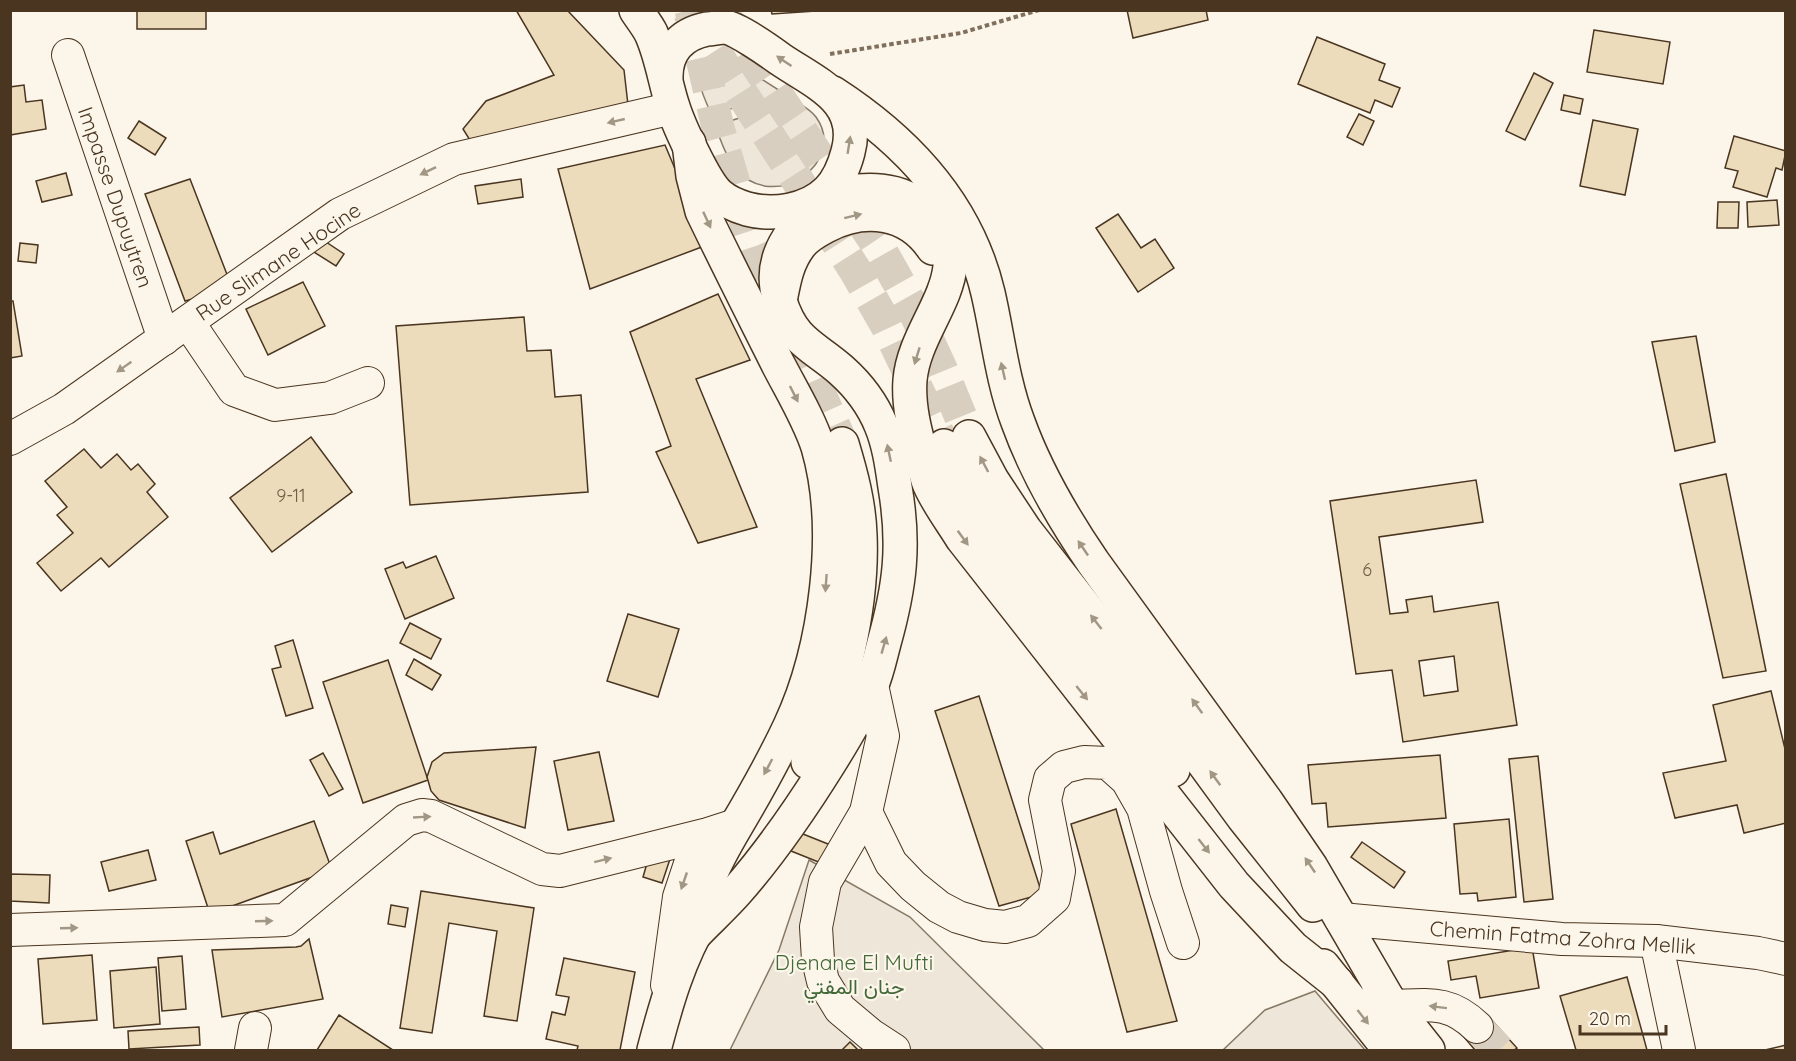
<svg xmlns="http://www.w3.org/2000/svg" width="1796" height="1061" font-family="Quicksand,Vazirmatn,sans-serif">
  <rect width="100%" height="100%" fill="#fbf6e9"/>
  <g fill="#ede6d9" stroke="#887966" stroke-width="1.5">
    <path d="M723 56 728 58 785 94 711 114C702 91 684 61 723 56Z"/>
    <path d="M794 100C802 105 811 110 816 117 848 161 775 216 735 168 725 156 721 140 715 126Z"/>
    <path d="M809 860 910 917 1044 1050H730L779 950Z"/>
    <path d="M1315 991 1365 1050H1223L1265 1010Z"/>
  </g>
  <g fill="#ecdcbc" stroke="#4a3520" stroke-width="1.5" fill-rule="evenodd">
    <rect x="137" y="10" width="69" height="19"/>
    <path d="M516 10H567L624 70 628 105 473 145 463 129 486 101 554 75Z"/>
    <path d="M771 10H831L772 14Z"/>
    <path d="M1127 10H1206L1208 20 1133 38Z"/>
    <path d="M1594 30 1670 42 1663 84 1587 72Z"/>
    <path d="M1317 37 1385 64 1379 80 1400 88 1392 107 1375 100 1370 113 1298 84Z"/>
    <path d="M1534 73 1553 83 1525 140 1506 131Z"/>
    <path d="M24 85 26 102 42 100 46 129 10 135V87Z"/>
    <path d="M1564 95 1583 99 1580 114 1561 110Z"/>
    <path d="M1359 114 1374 121 1363 145 1347 137Z"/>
    <path d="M1593 120 1638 129 1625 195 1580 186Z"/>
    <path d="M139 121 166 138 155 155 128 138Z"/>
    <path d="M1734 136 1786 151 1782 170 1776 168 1767 197 1733 187 1738 171 1725 168Z"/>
    <path d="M665 145 707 245 590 289 558 169Z"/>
    <path d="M66 173 72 195 42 202 36 181Z"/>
    <path d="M190 179 228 277 200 297 185 301 145 194Z"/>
    <path d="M521 179 523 197 478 204 475 186Z"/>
    <path d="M1777 200 1779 225 1748 227 1747 202Z"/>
    <path d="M1718 202H1739L1738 228H1717Z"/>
    <path d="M1118 214 1141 248 1155 239 1174 268 1138 292 1096 228Z"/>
    <path d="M314 234 344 254 336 266 306 247Z"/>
    <path d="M20 243 38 245 36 263 18 261Z"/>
    <path d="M303 282 325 326 268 355 246 309Z"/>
    <path d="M718 294 750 360 696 379 757 527 698 543 656 452 671 446 630 332Z"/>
    <path d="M10 301H13L22 356 10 358Z"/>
    <path d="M524 317 527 351 551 350 555 397 581 395 588 492 410 505 396 326Z"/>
    <path d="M1696 336 1715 442 1675 451 1652 342Z"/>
    <path d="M311 437 352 492 272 552 230 498Z"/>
    <path d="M84 449 101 468 117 454 131 470 138 464 155 484 147 492 168 517 109 567 101 558 61 591 37 563 73 533 57 515 67 507 45 481Z"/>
    <path d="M1726 474 1766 671 1723 678 1680 484Z"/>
    <path d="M1476 480 1483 522 1379 537 1390 614 1408 612 1406 600 1432 596 1434 612 1498 602 1517 725 1403 742 1392 670 1356 674 1330 501ZM1454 656 1458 691 1424 696 1419 661Z"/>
    <path d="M436 556 454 598 405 619 385 569 403 562 406 568Z"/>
    <path d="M628 614 679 629 658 697 607 681Z"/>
    <path d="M410 623 441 639 431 659 400 643Z"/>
    <path d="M293 640 313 708 286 716 272 669 281 667 275 646Z"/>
    <path d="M414 659 441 675 432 690 406 675Z"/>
    <path d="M388 660 428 780 363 803 323 682Z"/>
    <path d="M1771 691 1786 753V823L1744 833 1737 805 1675 818 1663 773 1726 761 1713 705Z"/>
    <path d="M979 696 1042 894 999 906 935 711Z"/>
    <path d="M536 747 525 828 439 800 431 791 427 777 432 762 444 753Z"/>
    <path d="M599 752 614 821 568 830 554 761Z"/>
    <path d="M323 753 343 789 329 796 310 760Z"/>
    <path d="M1440 755 1446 818 1328 827 1326 803 1312 804 1308 765Z"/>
    <path d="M1538 756 1553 899 1524 902 1509 759Z"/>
    <path d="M1116 809 1177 1021 1127 1032 1071 824Z"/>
    <path d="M1509 819 1516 897 1478 901 1477 893 1460 894 1454 824Z"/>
    <path d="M314 821 332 870 210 914 186 841 213 832 220 854Z"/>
    <path d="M798 832 833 846 826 865 791 851Z"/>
    <path d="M1362 842 1405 872 1394 888 1351 857Z"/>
    <path d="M148 850 156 880 109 891 101 862Z"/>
    <path d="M650 853 670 859 662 883 643 877Z"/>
    <path d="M10 874 50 875 49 903 10 901Z"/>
    <path d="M421 891 534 908 517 1021 484 1016 497 931 449 923 432 1033 400 1028Z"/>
    <path d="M391 905 408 908 405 927 388 924Z"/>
    <path d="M309 939 323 999 222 1017 212 950 296 947 301 946Z"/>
    <path d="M1532 947 1539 988 1480 998 1476 976 1451 980 1448 961Z"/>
    <path d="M92 955 97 1020 43 1024 38 959Z"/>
    <path d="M182 956 186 1009 162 1011 158 958Z"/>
    <path d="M564 958 635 972 620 1050H577L578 1046 546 1039 552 1012 565 1015 569 997 556 995Z"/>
    <path d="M156 967 160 1024 114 1028 110 971Z"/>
    <path d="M1627 977 1647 1050H1576L1560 996Z"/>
    <path d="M339 1015 393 1050H317Z"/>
    <path d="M1488 1016 1517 1048 1514 1050H1475L1464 1037Z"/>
    <path d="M199 1027 200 1045 129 1049 128 1031Z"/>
    <path d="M850 1042 858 1050H842Z"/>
    <path d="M1786 1045V1050H1765Z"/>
  </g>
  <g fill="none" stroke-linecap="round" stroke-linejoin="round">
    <path stroke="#d8cfc1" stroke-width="32" stroke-dasharray="32 16" stroke-linecap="butt" d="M1477 1027 1499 1050"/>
    <path stroke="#d8cfc1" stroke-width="33" stroke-dasharray="33 16" stroke-linecap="butt" d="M691 10 718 128 739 201 754 247 842 444"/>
    <g stroke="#d8cfc1" stroke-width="33" stroke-dasharray="33 16" stroke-linecap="butt">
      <path d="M688 10 855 270 887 326 944 446"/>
      <path d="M720 10 877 244 913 308 942 371 969 437"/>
    </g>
    <defs>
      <g id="minor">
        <path d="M68 55 164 339"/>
        <path d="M188 322 234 390 275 405 330 398 368 383"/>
        <path d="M10 439 64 409 340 214 454 159 673 108"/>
        <path d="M872 685 883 736 866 812 825 882 816 927 818 960 823 981 840 1009 871 1035 894 1050"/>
        <path d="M866 812 891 863 913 886 939 907 958 917 985 925 1005 927 1028 921 1054 898 1059 871 1045 800 1050 779 1064 767 1084 762 1108 763 1127 780 1143 808 1166 891 1183 943"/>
        <path d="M1341 919 1562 939 1656 941 1758 953 1786 959"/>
        <path d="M10 930 285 920 406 820 422 815 431 816 542 869 560 871 708 834 736 825"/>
        <path d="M1656 941 1679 1050"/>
        <path d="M667 985 679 897 690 864 725 843"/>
        <path d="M1392 1006C1429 1005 1449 1000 1477 1027"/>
        <path d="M251 1050 255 1028"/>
      </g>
      <g id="major">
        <path d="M636 10C641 18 647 25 651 33 662 57 665 83 673 107 679 126 705 183 719 195 727 202 737 206 747 209 773 216 808 211 828 191 839 180 844 167 848 152 862 100 815 83 780 59 769 51 736 28 725 27 719 27 713 29 707 29 681 34 665 52 666 79"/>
        <path d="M689 143 693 176 702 211C727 263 753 314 779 366 792 391 810 421 818 447 842 530 826 649 790 726 774 760 755 794 736 826 726 843 716 860 709 878 702 896 697 915 693 935"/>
        <path d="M808 762C842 701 863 604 860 535 859 503 851 474 842 444"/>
        <path d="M693 936C707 921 723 907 737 891 772 851 802 807 830 762 845 738 860 713 871 687 877 673 880 658 884 643 900 586 905 545 895 487 892 466 889 444 881 425 872 403 859 386 841 370 812 345 793 342 780 301 765 254 796 228 824 195"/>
        <path d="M654 1050C666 1004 679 958 704 917"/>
      </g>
      <g id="highway">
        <path d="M833 93C907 141 967 204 988 293 998 336 1002 380 1018 422 1036 472 1063 518 1093 562L1266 801 1311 867 1392 1006"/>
        <path d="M824 195C862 190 897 183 927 212 986 269 915 319 910 380 908 406 915 432 922 457 924 465 926 475 929 483 937 502 951 520 962 538L1234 885 1293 948 1337 983"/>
        <path d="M780 301C784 280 787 262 800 245 807 236 817 231 826 226 865 206 908 211 933 248"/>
        <path d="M969 437 992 480 1025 530 1159 702 1243 817 1313 905"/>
        <path d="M944 446 971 501 997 539 1173 770"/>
        <path d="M1323 966 1390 1050"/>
        <path d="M1379 988 1428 1050"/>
      </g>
    </defs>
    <use href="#minor" stroke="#4a3520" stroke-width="34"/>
    <use href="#major" stroke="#4a3520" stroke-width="36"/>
    <use href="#highway" stroke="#4a3520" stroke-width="36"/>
    <path stroke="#7f6f5c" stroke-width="4" stroke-dasharray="4.5 3" stroke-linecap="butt" d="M830 54 961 33 1039 10"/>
    <use href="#minor" stroke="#fbf6e9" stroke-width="32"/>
    <use href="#major" stroke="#fbf6e9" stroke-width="33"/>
    <use href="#highway" stroke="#fbf6e9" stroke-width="33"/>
  </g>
  <defs><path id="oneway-solid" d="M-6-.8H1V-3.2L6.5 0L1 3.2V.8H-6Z" transform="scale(1.5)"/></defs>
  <g fill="#a29684">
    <use href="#oneway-solid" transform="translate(784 61) rotate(-146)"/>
    <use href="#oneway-solid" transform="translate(616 121) rotate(167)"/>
    <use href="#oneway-solid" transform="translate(849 145) rotate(-81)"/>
    <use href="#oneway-solid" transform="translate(428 171) rotate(154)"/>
    <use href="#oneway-solid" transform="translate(853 216) rotate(-14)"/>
    <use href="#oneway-solid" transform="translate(707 220) rotate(65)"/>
    <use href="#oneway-solid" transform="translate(917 356) rotate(107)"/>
    <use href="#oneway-solid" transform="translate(124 367) rotate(145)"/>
    <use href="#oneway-solid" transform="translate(1003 371) rotate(-103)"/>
    <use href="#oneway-solid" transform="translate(794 394) rotate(63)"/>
    <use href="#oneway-solid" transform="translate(889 453) rotate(-102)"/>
    <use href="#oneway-solid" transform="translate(984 464) rotate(-118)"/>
    <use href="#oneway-solid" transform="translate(963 538) rotate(54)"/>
    <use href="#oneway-solid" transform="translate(1083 548) rotate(-124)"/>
    <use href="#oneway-solid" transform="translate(826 583) rotate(94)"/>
    <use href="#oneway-solid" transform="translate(1096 622) rotate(-128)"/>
    <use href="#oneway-solid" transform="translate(884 645) rotate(-74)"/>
    <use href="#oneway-solid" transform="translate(1082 693) rotate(51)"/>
    <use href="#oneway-solid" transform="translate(1197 706) rotate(-126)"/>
    <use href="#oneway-solid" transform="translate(768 767) rotate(118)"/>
    <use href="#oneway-solid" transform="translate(1215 778) rotate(-126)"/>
    <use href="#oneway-solid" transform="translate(422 817) rotate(-3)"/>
    <use href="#oneway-solid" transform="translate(1204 846) rotate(52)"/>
    <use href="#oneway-solid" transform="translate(603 860) rotate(-14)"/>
    <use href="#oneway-solid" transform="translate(1310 865) rotate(-124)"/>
    <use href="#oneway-solid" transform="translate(684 881) rotate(109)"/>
    <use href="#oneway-solid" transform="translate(264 921) rotate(-2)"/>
    <use href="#oneway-solid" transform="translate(69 928) rotate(-2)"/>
    <use href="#oneway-solid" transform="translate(1438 1007) rotate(-173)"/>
    <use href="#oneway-solid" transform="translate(1363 1017) rotate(52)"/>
  </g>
  <g text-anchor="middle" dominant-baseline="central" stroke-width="4.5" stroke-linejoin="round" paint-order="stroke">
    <g font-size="18" fill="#725f47">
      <text x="291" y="495">9-11</text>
      <text x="1367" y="569">6</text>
    </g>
    <g font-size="21" fill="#4a3520" stroke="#fbf6e9">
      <text transform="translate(116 197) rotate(71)">Impasse Dupuytren</text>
      <text transform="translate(278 261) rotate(-34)">Rue Slimane Hocine</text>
      <text transform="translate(1563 937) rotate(4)">Chemin Fatma Zohra Mellik</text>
    </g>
    <g font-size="21" fill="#436837" stroke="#fbf6e9">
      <text x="854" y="962">Djenane El Mufti<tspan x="854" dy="24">جنان المفتي</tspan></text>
    </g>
  </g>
  <rect width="1796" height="1061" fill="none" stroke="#4a3520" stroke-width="24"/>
  <path d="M1580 1025v9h86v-9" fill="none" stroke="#4a3520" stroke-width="3"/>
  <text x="1589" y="1025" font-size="18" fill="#4a3520" stroke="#fbf6e9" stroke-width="4.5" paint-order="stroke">20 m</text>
</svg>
